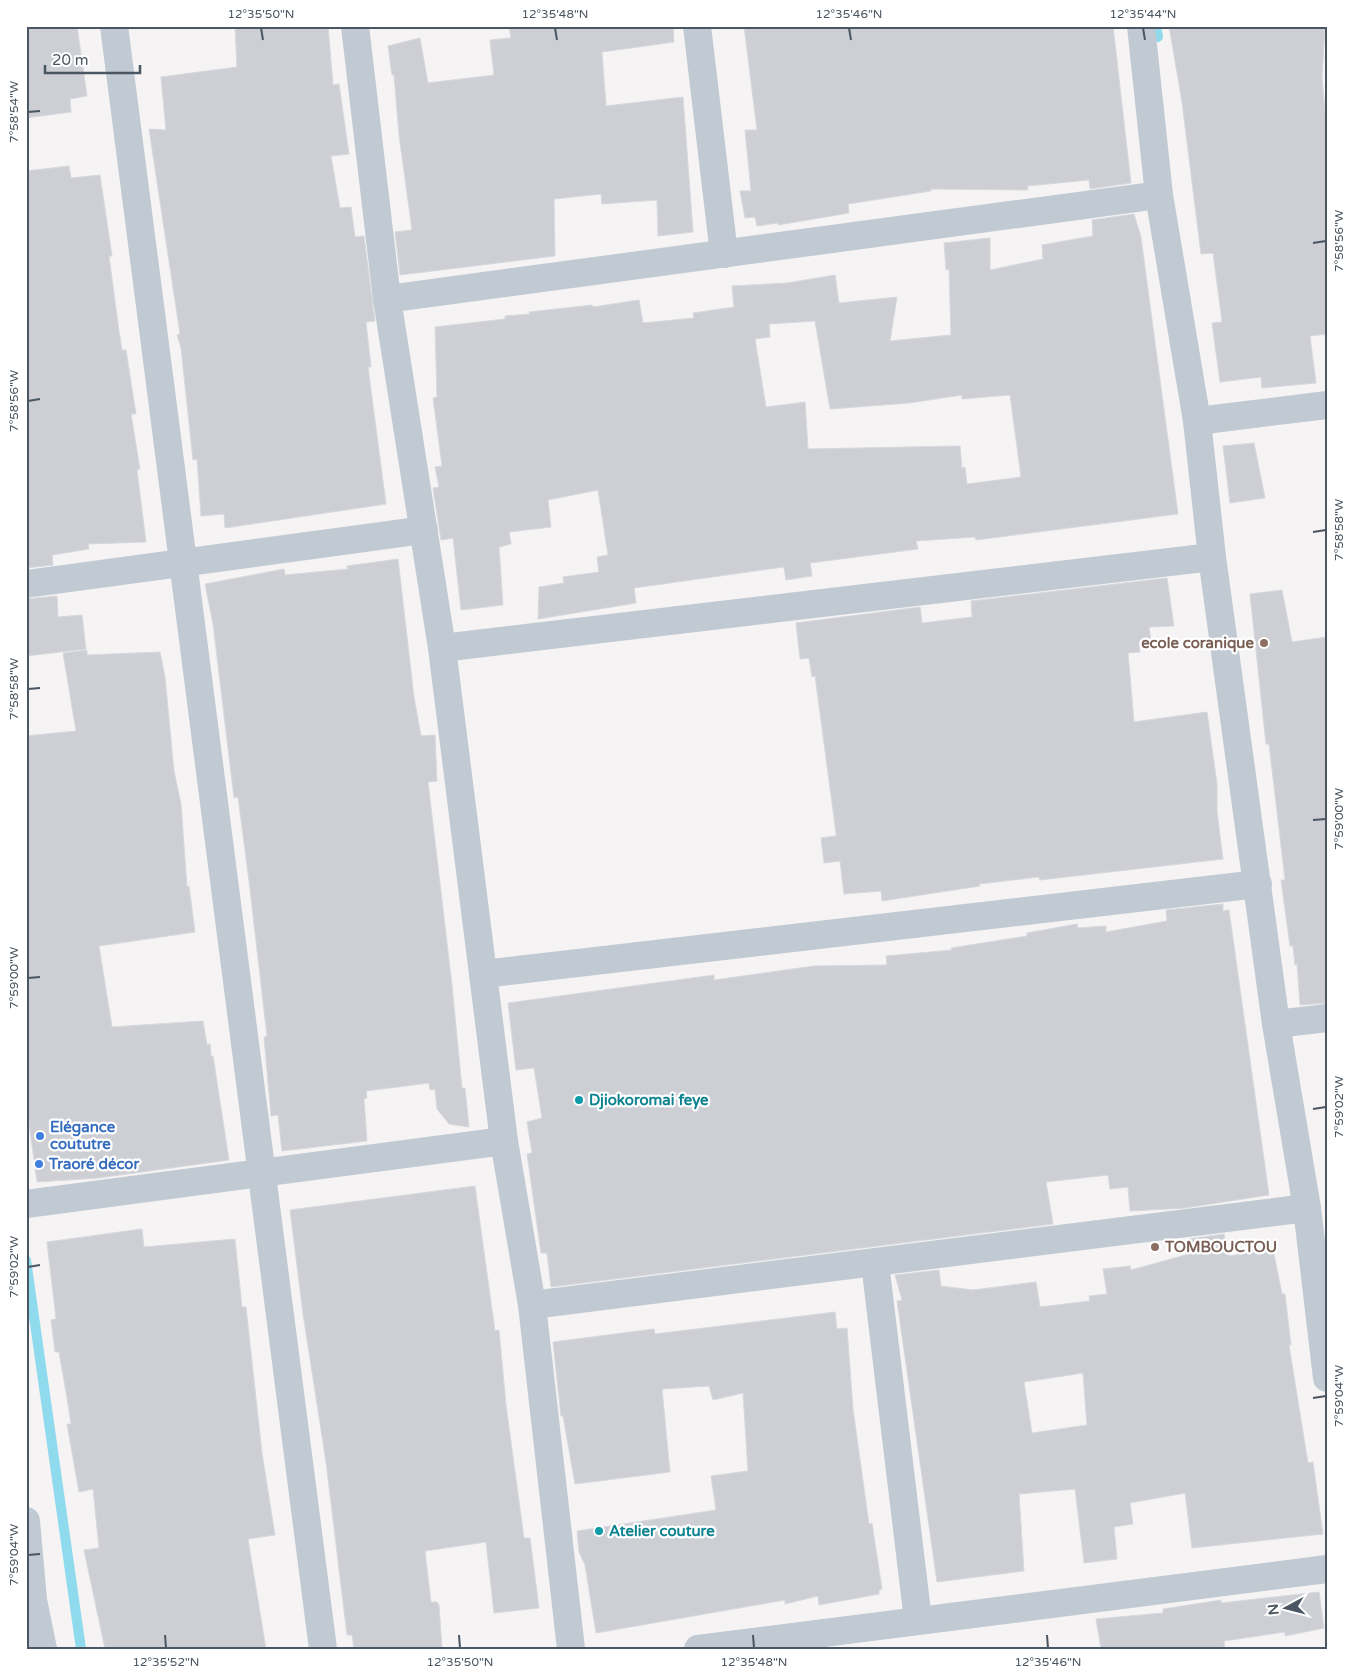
<svg xmlns="http://www.w3.org/2000/svg" width="1353" height="1675" font-family="'Varela Round',sans-serif">
  <rect width="100%" height="100%" fill="#f5f3f3"/>
  <g fill="none" stroke-linecap="round" stroke-linejoin="round">
    <g stroke="#90daee" stroke-width="10">
      <path d="M1156 26 1158 37"/>
      <path d="M26 1260 81 1649"/>
    </g>
  </g>
  <g fill="#cdcfd5" stroke="#d7d9de" fill-rule="evenodd">
    <path d="M26 26H77L87 96 70 99 71 112 26 118Z"/>
    <path d="M235 26H328L333 85 339 84 349 154 331 156 340 208 351 207 355 237 364 236 375 321 366 322 371 367H368L386 504 225 528 224 514 201 516 197 459 193 460 181 348 177 335 180 334 149 129 166 130 161 77 237 67Z"/>
    <path d="M509 26H673L674 42 602 52 606 106 683 97 693 232 658 236 657 200 602 204 601 194 554 199 555 256 400 275 395 232 412 230 399 135 394 75H392L388 46 420 38 428 83 494 75 490 40 511 38Z"/>
    <path d="M744 26H1113L1131 183 1090 189 1089 180 1027 186 1028 190 931 189V191L848 204 849 213 778 225V223L757 226 755 217 745 218 740 191H751L745 130H757Z"/>
    <path d="M1169 26H1325L1322 78 1327 132V334L1310 336 1316 383 1262 388 1261 377 1220 382 1212 323 1222 322 1213 253 1201 254 1182 102Z"/>
    <path d="M69 166 71 178 100 175 112 256H109L119 331 122 350H126L136 414H131L140 469 137 470 146 542 88 544 89 549 52 555 53 565 26 568V171Z"/>
    <path d="M1134 214 1141 237 1178 514 976 540 975 537 916 541 918 549 810 563 812 576 786 580 784 567 634 588 636 603 538 619 539 587 564 583 563 577 599 572 597 557 608 555 598 490 548 500 551 527 509 532 511 544 499 547 503 605 461 610 453 538 441 540 433 488 439 487 435 467 442 466 433 398 437 397 435 327 505 319V316L530 314 529 312 592 305 593 307 639 300 643 323 694 318 693 313 734 307 732 286 787 283 835 275 839 303 897 297 890 341 951 335 949 269 946 270 944 243 990 238V270L1043 259 1042 245 1093 236 1092 220ZM815 321 830 409 909 403 962 395V399L1010 395 1021 477 967 484 965 467 962 468 960 446 808 449 805 402 766 407 755 339 770 337 769 324Z"/>
    <path d="M1254 443 1265 498 1230 503 1223 446Z"/>
    <path d="M398 559 414 697 421 736 435 735 437 781 428 782 452 985 462 1088H465L469 1127 449 1124 437 1109 435 1089 430 1090 429 1083 366 1091 367 1098 364 1099 367 1141 282 1151 278 1115 271 1116 264 1037 267 1036 249 881 238 797 234 798 213 624 205 584 284 569 285 575 348 569 347 566Z"/>
    <path d="M1167 578 1174 626 1149 627 1151 641 1139 642 1140 652 1128 653 1134 722 1207 712 1217 784V812L1223 859 1040 880 1039 877 979 884 980 886 882 901 881 891 844 894 840 861 824 863 821 838 836 836V833L815 676 812 677 809 658 800 659 796 623 920 607 922 623 972 617 971 601Z"/>
    <path d="M1282 590 1292 642 1327 637V1003L1300 1005 1297 964 1295 965 1293 946H1290L1281 880H1285L1269 744H1266L1250 594Z"/>
    <path d="M57 596 58 617 82 615 86 649 26 656V599Z"/>
    <path d="M87 650V655L160 652 165 677 174 771 181 804 187 887 189 886 195 932 99 946 112 1027 203 1021 207 1045 210 1044 211 1056H213L229 1160 98 1178 37 1182 26 1101V736L76 731 63 653Z"/>
    <path d="M1223 904V911L1229 910 1269 1195 1185 1208 1130 1211 1128 1187 1110 1189 1108 1175 1046 1182 1053 1224 551 1287 547 1253H541L527 1154 532 1153 527 1122 542 1118 534 1068 516 1070 508 1003 714 975V980L814 966 887 965 886 956 952 950 951 948 1027 936V933L1077 924 1078 928 1106 926V932L1167 921 1166 910Z"/>
    <path d="M475 1186 495 1331 499 1330 506 1405 524 1538H530L539 1608 494 1613 486 1542 425 1551 431 1602H437L439 1605 442 1649H354L352 1635H347L326 1462 303 1314 290 1210Z"/>
    <path d="M142 1229 144 1247 235 1239 242 1307H246L262 1453 275 1535 248 1539 266 1649H105L84 1550 99 1548 93 1489 79 1492 67 1424H71L67 1398 59 1352H55L51 1320 56 1319 47 1242Z"/>
    <path d="M1224 1234 1229 1256 1273 1249 1282 1294H1285L1291 1345H1289L1308 1463 1313 1462 1323 1534 1192 1548 1185 1493 1130 1503 1133 1524 1114 1527 1117 1559 1084 1563 1075 1489 1019 1494 1024 1571 937 1582 897 1301 902 1300 895 1275 939 1270 941 1286 973 1290 1036 1282 1040 1307 1090 1301 1089 1296 1107 1294 1103 1269 1130 1266 1131 1270 1189 1254 1188 1239ZM1083 1373 1087 1425 1032 1433 1024 1382Z"/>
    <path d="M835 1312 837 1329 847 1328 853 1409 869 1524 872 1523 882 1589 879 1590V1594L819 1605 818 1596 785 1604V1600L596 1633 585 1565 579 1552 577 1531 716 1510 711 1476 748 1471 743 1393 713 1400 709 1386 662 1389 670 1472 575 1484 563 1416H561L553 1342 654 1329 655 1334Z"/>
    <path d="M1319 1592 1324 1628 1285 1636V1632L1224 1641 1225 1649H1101L1096 1619 1163 1613V1609L1221 1600V1603Z"/>
  </g>
  <g fill="none" stroke-linecap="round" stroke-linejoin="round">
    <g stroke="#c1cad2" stroke-width="28">
      <path d="M114 26 323 1649"/>
      <path d="M355 26 387 299 442 648 504 1141 532 1305 571 1649"/>
      <path d="M697 26 724 254"/>
      <path d="M1141 26 1159 195 1197 421 1212 557 1276 1024 1307 1208 1327 1378"/>
      <path d="M387 299 1159 195"/>
      <path d="M1197 421 1327 405"/>
      <path d="M26 584 424 530"/>
      <path d="M442 648 1212 557"/>
      <path d="M483 974 1258 884"/>
      <path d="M1276 1024 1327 1018"/>
      <path d="M26 1204 504 1141"/>
      <path d="M875 1263 918 1620"/>
      <path d="M532 1305 1307 1208"/>
      <path d="M26 1521 33 1600 43 1649"/>
      <path d="M698 1649 1327 1569"/>
    </g>
  </g>
  <path fill="none" stroke="#4a5661" stroke-width="2" d="M261 28 263 40M555 28 557 40M849 28 851 40M1143 28 1145 40M28 112 40 111M1313 243 1326 241M28 401 40 399M1313 532 1326 530M28 689 40 688M1313 820 1326 819M28 978 40 977M1313 1109 1326 1107M28 1267 40 1265M1313 1398 1326 1396M28 1555 40 1554M165 1635 166 1648M459 1635 460 1648M753 1635 754 1648M1047 1635 1048 1648"/>
  <g fill="#8d6e63" stroke="#fff" stroke-width="2">
    <circle cx="1264" cy="643" r="5"/>
    <circle cx="1155" cy="1247" r="5"/>
  </g>
  <g fill="#0f9aa8" stroke="#fff" stroke-width="2">
    <circle cx="579" cy="1100" r="5"/>
    <circle cx="599" cy="1531" r="5"/>
  </g>
  <g fill="#3f7fe0" stroke="#fff" stroke-width="2">
    <circle cx="40" cy="1136" r="5"/>
    <circle cx="39" cy="1164" r="5"/>
  </g>
  <g text-anchor="middle" dominant-baseline="central" stroke-width="4.5" stroke-linejoin="round" paint-order="stroke">
    <g font-size="15" font-weight="bold" fill="#785e54" stroke="#fff" text-anchor="end">
      <text x="1254" y="643">ecole coranique</text>
      <text x="1165" y="1247" text-anchor="start">TOMBOUCTOU</text>
    </g>
    <g font-size="15" font-weight="bold" fill="#0d838f" stroke="#fff" text-anchor="start">
      <text x="589" y="1100">Djiokoromai feye</text>
      <text x="609" y="1531">Atelier couture</text>
    </g>
    <g font-size="15" font-weight="bold" fill="#366cbe" stroke="#fff" text-anchor="start">
      <text x="50" y="1127">Elégance<tspan x="50" dy="17">coututre</tspan></text>
      <text x="49" y="1164">Traoré décor</text>
    </g>
  </g>
  <rect width="1353" height="1675" fill="none" stroke="#ffffff" stroke-width="55"/>
  <g transform="translate(1286 1608) rotate(263)" stroke="#ffffff" stroke-width="4" paint-order="stroke">
  <path d="M0-4L9 19L0 12L-9 19Z" fill="#4a5661"/>
  <text y="-8" font-size="14" font-weight="bold" text-anchor="middle" fill="#4a5661">N</text>
  </g>
  <path d="M45 65v8h95v-8" fill="none" stroke="#4a5661" stroke-width="2.5"/>
  <text x="52" y="65" font-size="15" fill="#4a5661" stroke="#ffffff" stroke-width="4" paint-order="stroke">20 m</text>
  <rect x="28" y="28" width="1298" height="1620" fill="none" stroke="#4a5661" stroke-width="2"/>
  <g font-size="12" text-anchor="middle" fill="#4a5661">
    <text x="261" y="18">12°35'50"N</text>
    <text x="555" y="18">12°35'48"N</text>
    <text x="849" y="18">12°35'46"N</text>
    <text x="1143" y="18">12°35'44"N</text>
    <text transform="translate(14 112) rotate(-90)" y="4">7°58'54"W</text>
    <text transform="translate(1339 241) rotate(-90)" y="4">7°58'56"W</text>
    <text transform="translate(14 401) rotate(-90)" y="4">7°58'56"W</text>
    <text transform="translate(1339 530) rotate(-90)" y="4">7°58'58"W</text>
    <text transform="translate(14 689) rotate(-90)" y="4">7°58'58"W</text>
    <text transform="translate(1339 819) rotate(-90)" y="4">7°59'00"W</text>
    <text transform="translate(14 978) rotate(-90)" y="4">7°59'00"W</text>
    <text transform="translate(1339 1107) rotate(-90)" y="4">7°59'02"W</text>
    <text transform="translate(14 1267) rotate(-90)" y="4">7°59'02"W</text>
    <text transform="translate(1339 1396) rotate(-90)" y="4">7°59'04"W</text>
    <text transform="translate(14 1555) rotate(-90)" y="4">7°59'04"W</text>
    <text x="166" y="1666">12°35'52"N</text>
    <text x="460" y="1666">12°35'50"N</text>
    <text x="754" y="1666">12°35'48"N</text>
    <text x="1048" y="1666">12°35'46"N</text>
  </g>
</svg>
